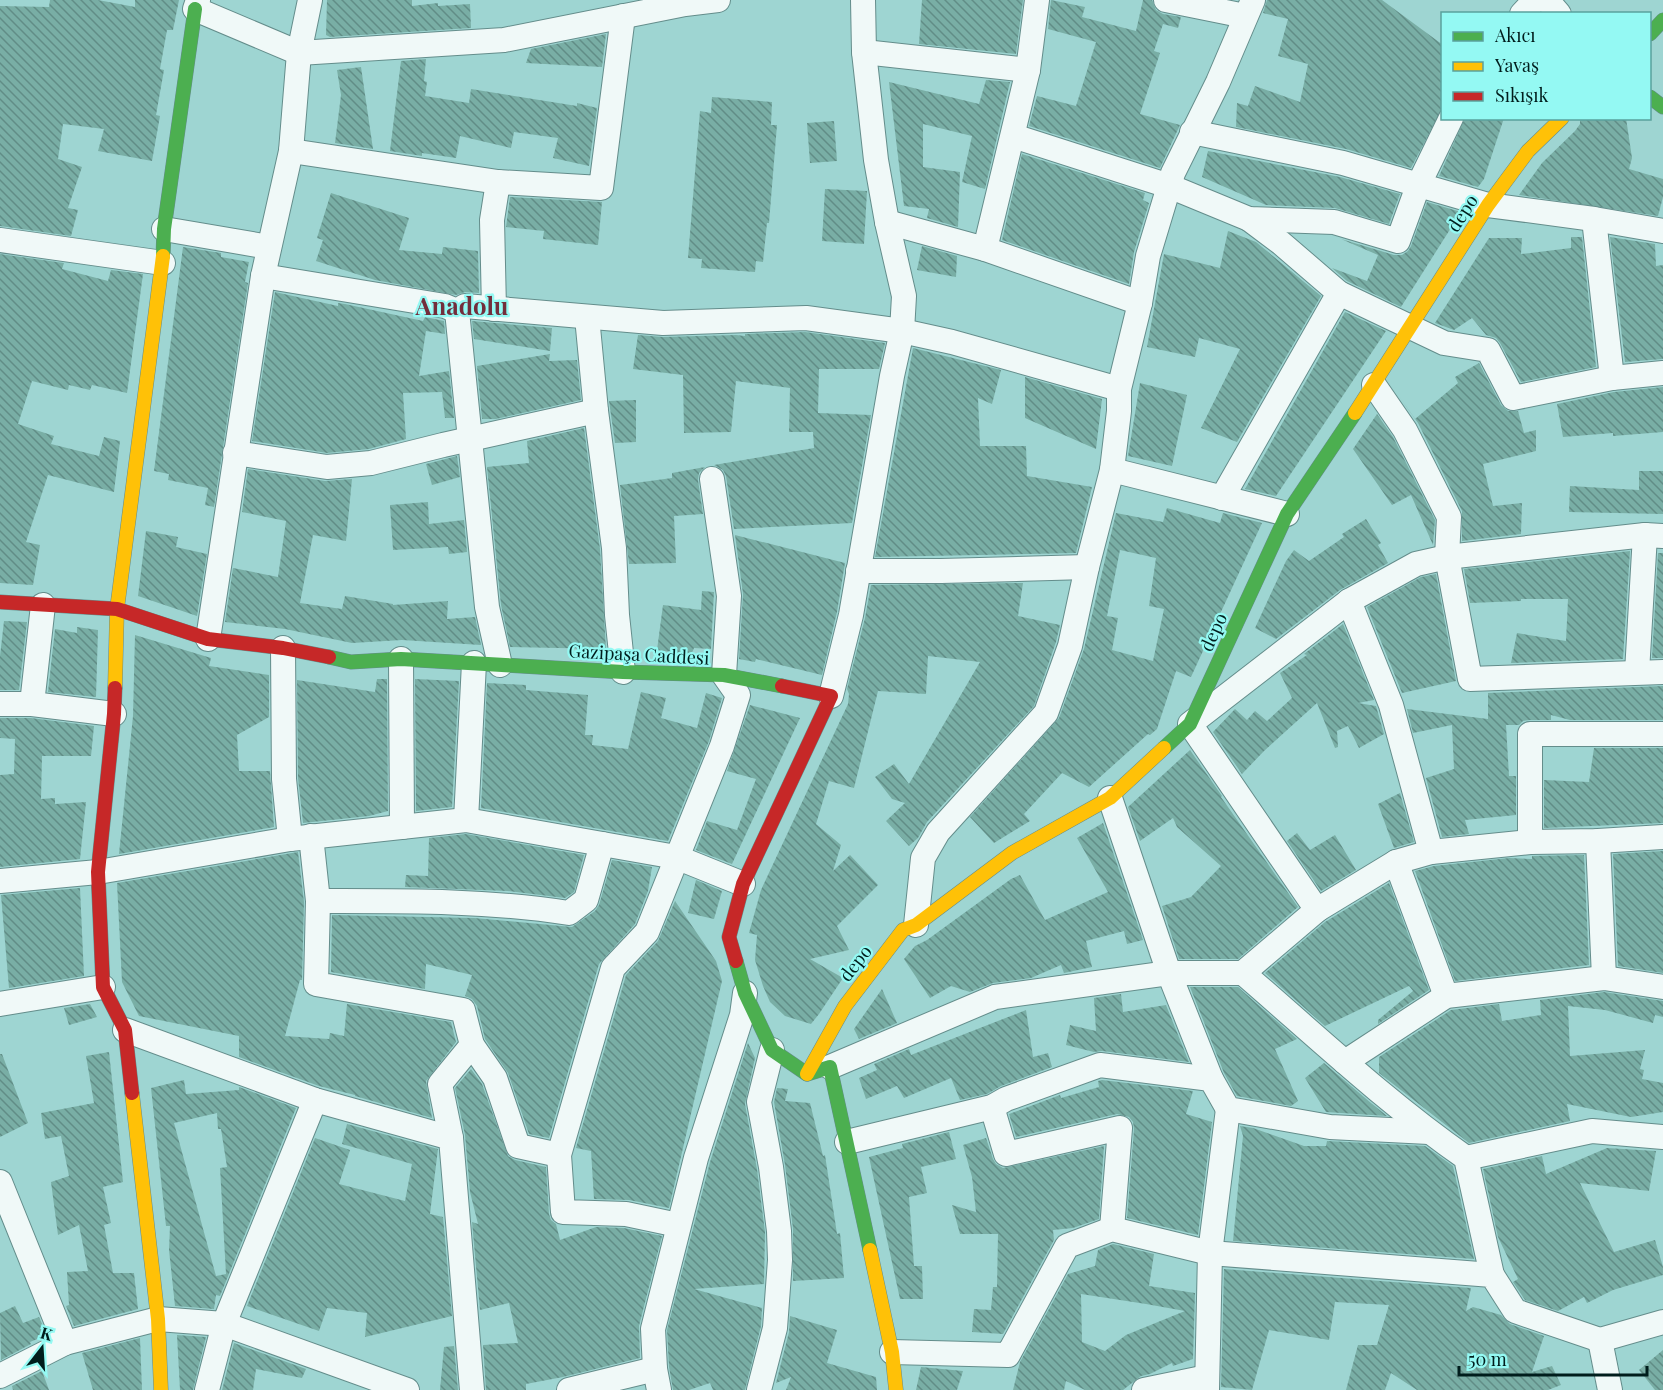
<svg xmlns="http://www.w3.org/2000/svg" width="1663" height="1390" font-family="'Playfair Display',serif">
  <defs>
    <pattern id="building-back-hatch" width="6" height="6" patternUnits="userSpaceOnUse" patternTransform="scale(1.5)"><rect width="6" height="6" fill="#79aea5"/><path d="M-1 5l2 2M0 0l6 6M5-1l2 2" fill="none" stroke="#618d86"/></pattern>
  </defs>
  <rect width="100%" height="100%" fill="#9ed5d2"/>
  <g fill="url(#building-back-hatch)" fill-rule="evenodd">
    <path d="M50 0H98L135 7V0H179L173 30H167L160 69 164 70 156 115 160 116 152 161 98 151 104 129 63 124 58 159 82 167 68 208 78 210 71 236 0 226V6L49 7Z"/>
    <path d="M327 0H412V6L438 3V6L470 4 471 28 330 37 326 35Z"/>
    <path d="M922 0H1023L1016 54 919 44Z"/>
    <path d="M1051 0 1085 7 1082 17 1136 31 1143 0H1152L1156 10 1163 14 1181 17 1178 28 1163 24 1154 51 1160 53 1140 114 1180 125 1160 168 1029 126 1037 96 1076 106 1096 42 1048 29Z"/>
    <path d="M1267 0H1382L1443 45V107L1411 168 1346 149 1236 127 1237 103 1248 106 1255 86 1300 102 1308 64 1278 56 1288 19 1263 13Z"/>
    <path d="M606 34 602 67 526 63 531 49Z"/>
    <path d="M426 59 424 81 427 82 425 96 469 103 471 89 577 106V103L597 108 589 166 553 158 558 138 514 132 511 148 460 136 456 158 422 153V156L390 151 401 61Z"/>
    <path d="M361 67 373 149 335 143 341 95 337 70Z"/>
    <path d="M986 80 1010 82 985 189 962 182 972 136 923 124V167L960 172 958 227 927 218 929 209 904 206 889 82 979 104Z"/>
    <path d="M712 97 772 102 771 125H777L769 223H767L763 262 756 261 755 272 701 268 702 259 688 258 700 111 711 113Z"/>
    <path d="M1465 118H1504L1484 179 1478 187 1439 176Z"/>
    <path d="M1580 118H1626L1632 158 1629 169 1663 179V197L1658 216 1519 195 1542 163 1575 131 1580 124Z"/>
    <path d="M834 121 837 161 810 163 807 123Z"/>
    <path d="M1208 151 1340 177 1400 194 1389 224 1335 208 1266 205 1202 177Z"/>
    <path d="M1022 154 1145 193 1143 200 1149 203 1134 252 1129 284 1002 240Z"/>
    <path d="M825 189 867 191 864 244 822 241Z"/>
    <path d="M331 193 409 218 399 250 442 254 443 247 478 251 479 293 465 292 456 295 375 280 316 261 323 240 317 238Z"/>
    <path d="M510 197 602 202 598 245 543 239 544 231 506 227Z"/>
    <path d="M1427 202 1461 212 1401 307 1347 281 1332 268 1367 281 1378 255 1341 239 1394 255H1402L1408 251 1411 246Z"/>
    <path d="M1228 231 1256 242 1321 296 1237 442 1201 428 1240 349 1199 338 1195 357 1147 347 1164 254 1220 268Z"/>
    <path d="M1571 237H1582L1596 367 1521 382 1500 343 1496 338 1486 335 1472 318 1454 330 1435 323 1489 238H1522L1521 254 1571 248Z"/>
    <path d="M1610 237 1655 244 1656 266 1663 265V359L1625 362Z"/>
    <path d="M922 246 957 256 956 277 917 270Z"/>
    <path d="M183 247 221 253V257L249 262 245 282 248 283 214 507 205 505 208 488 168 480 169 474 154 471Z"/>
    <path d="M0 254 64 263 62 269 108 281 111 270 143 274 127 393 92 385 90 390 69 385 68 390 32 381 18 424 54 436 51 444 99 456 104 437 120 441 114 492 48 475 26 542 40 545 33 585 0 583Z"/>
    <path d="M275 292 338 306V303L345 304 423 321 425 317 444 321 445 334 426 331 419 376 449 371 454 418H445L442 392 403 393 406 439 369 449 327 453 252 441Z"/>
    <path d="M1345 312 1386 331 1276 496 1245 489Z"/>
    <path d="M472 321 552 328 550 351 474 339Z"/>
    <path d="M805 332 885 343 879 369H819L818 413 871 415 852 523 734 529 726 476 723 470 714 465 814 448 813 432H789L790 388 736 381 731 432 684 433 683 375 633 369 638 335 663 337 736 335 745 336V334Z"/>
    <path d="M913 348 1001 370 992 404 978 398 980 446H1026L1027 476 1092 487 1076 553 875 557Z"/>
    <path d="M550 354 549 361 577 360 581 400 496 419H482L477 366Z"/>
    <path d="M1479 363 1501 405 1508 411H1518L1524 433 1536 430V451L1483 464 1493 506 1522 503 1521 534 1462 541V511L1418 423 1399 396 1415 419 1458 383 1455 377Z"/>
    <path d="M1025 377 1102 399 1096 449 1025 418Z"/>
    <path d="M1140 383 1187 395 1172 466 1128 456Z"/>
    <path d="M1663 387V432L1613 436V433L1563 437 1557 404 1614 392Z"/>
    <path d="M636 400V442L615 443 609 401Z"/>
    <path d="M1377 414 1393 437 1435 520 1433 545 1411 495 1392 505 1353 449Z"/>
    <path d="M584 428 600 549 606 649 510 647 501 605 487 467 529 463 527 441Z"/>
    <path d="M457 456 460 477 432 485 426 464Z"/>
    <path d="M705 467 699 473 698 480 703 514 674 516 676 563 629 564 620 485 672 478V473Z"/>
    <path d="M248 469 325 481 352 479 346 541 313 535 300 603 342 609 345 596 393 604V605L448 601 447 619 475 617 481 645 402 640 352 643 285 629 225 622 233 568 278 577 286 521 242 512Z"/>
    <path d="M1639 471H1663V514L1569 512 1570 486 1639 490Z"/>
    <path d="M428 502 429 524 464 520 467 552 449 554 448 547 393 550 390 505Z"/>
    <path d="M1167 508 1220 523 1223 513 1262 523 1191 677 1176 671 1157 729 1150 735 1148 734 1089 787 1062 773 1024 814 1030 821 994 843 970 817 1059 718 1084 649 1116 513 1163 522ZM1120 550 1156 558 1149 606 1164 609 1153 661 1112 650 1118 618 1107 616Z"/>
    <path d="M1366 519 1381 543 1378 545 1388 563 1340 590 1276 639 1255 628 1286 561 1294 550 1309 561 1344 537 1342 534Z"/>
    <path d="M146 531 178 537 176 547 207 554 197 616 138 596Z"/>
    <path d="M735 535 845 563 837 612 822 675 756 659 755 662 739 659 743 594Z"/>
    <path d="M1630 551 1623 659 1511 663 1517 633 1566 641 1568 599H1521V601L1470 603 1464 569Z"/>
    <path d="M1658 553H1663V658H1652Z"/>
    <path d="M1436 574 1456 681 1402 693 1367 607 1421 577Z"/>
    <path d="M1023 583 1018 616 1060 625 1056 642 1034 706 927 822 918 838 909 846 886 821 905 803 892 799 875 777 894 764 909 784 980 662 928 656 926 694 878 691 854 788 829 781 816 824 841 845 833 871 850 855 878 885 837 926 849 950 810 959 843 978 819 1014 811 1024 785 1016 770 1002 763 986 755 960 757 935 749 933 761 890 848 704 849 694 847 689 865 618 871 585Z"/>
    <path d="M702 591 714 592 711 649 694 648 691 655 657 650 663 605 701 610Z"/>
    <path d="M4 621 27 622 19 690H0V656Z"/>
    <path d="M1343 624 1374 700 1358 703 1376 706 1384 734 1359 748 1348 726 1337 731 1338 747 1335 748 1317 703 1264 751 1242 774 1213 732 1235 709 1247 720 1255 711 1267 721 1292 698 1280 673 1307 655 1304 654Z"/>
    <path d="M77 627 98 630 96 697 48 692 55 629 77 633Z"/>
    <path d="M135 635 211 658 209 666 269 675V717L237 735 239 771H270L274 827 119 854 133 716Z"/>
    <path d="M377 679H387L388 811 369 816 303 823 298 778 297 680 375 692Z"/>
    <path d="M415 679 459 681 452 807 416 811Z"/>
    <path d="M487 683 526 685V690L588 695 585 735H593L592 745 628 749 641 692 666 698 661 718 697 728 706 693 722 698 709 741 668 841 481 808Z"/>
    <path d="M1663 686V720H1570L1551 715V720H1530L1523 721 1519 725H1506L1509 776H1516V815L1465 820 1469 834 1442 837 1426 778 1454 769 1452 725 1413 733 1407 709 1488 719V693Z"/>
    <path d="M750 705 800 718 732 864 696 850 707 821 737 830 756 779 727 771Z"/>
    <path d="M0 718H31L94 726 91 756H42L41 799 55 798V804L86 802 80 859 0 867V775L14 774 15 739 0 738Z"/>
    <path d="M1594 748H1663V823L1544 828V780L1589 782Z"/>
    <path d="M1190 750 1222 796 1221 797 1298 907 1238 959H1179L1162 906 1191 897 1221 866 1177 827 1173 818 1140 841 1128 807Z"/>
    <path d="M1400 793 1414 842 1394 848 1378 804Z"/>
    <path d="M1103 823 1143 940 1127 944 1124 931 1086 941 1092 967 1064 973 1061 965 1031 978 993 983 970 992 951 986 930 998 904 959 915 946 927 940 1011 879 1020 875 1045 920 1108 892 1077 838Z"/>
    <path d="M1297 833 1310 850 1335 835 1356 870 1321 891 1287 841Z"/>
    <path d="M466 834 584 855 574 892 565 898 507 891 405 887 406 875 428 876 429 838Z"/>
    <path d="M1663 851V973L1618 966 1613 854Z"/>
    <path d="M298 852 304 902 302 980H300L285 1036 329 1039 330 1033 344 1036 347 1004 451 1022 456 1042 426 1081 432 1118 355 1096V1095L319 1086 239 1057V1036L139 1016 122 982 117 883Z"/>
    <path d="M1584 855 1589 965 1455 981 1415 871 1434 866 1509 858 1532 859V856Z"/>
    <path d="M612 860 652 867 648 891 635 924 599 964 549 1138 529 1134 508 1073 485 1039 477 1006 472 999 465 996 472 975 426 964 425 989 331 972 332 915 474 918 572 927 595 911 599 905Z"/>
    <path d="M696 880 722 891 714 919 688 913Z"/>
    <path d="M1389 883 1429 990 1378 1024V1020L1413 991 1409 986 1325 1026 1265 973 1325 922Z"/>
    <path d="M80 888 84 976 9 988 1 895Z"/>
    <path d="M675 901 716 961 722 981 669 1208 629 1200 594 1199 591 1151 576 1148 626 975 658 941Z"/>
    <path d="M1190 987H1238L1297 1039 1275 1049 1298 1101 1291 1106 1237 1096 1224 1073Z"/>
    <path d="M882 989 897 1023 859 1039 854 1029Z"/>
    <path d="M1604 992 1663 1001V1017L1655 1015 1653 1023 1605 1010 1568 1006 1570 1056 1645 1050 1640 1069 1644 1070 1642 1079 1663 1083V1112L1631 1117 1567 1104 1570 1121 1469 1143 1379 1073V1057L1451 1010 1499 1004 1502 1021 1541 1015 1540 1000Z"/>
    <path d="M1121 994 1123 1012 1166 1005 1189 1062 1102 1051 1094 1052 1066 1045 1070 1025 1096 1031 1094 998Z"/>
    <path d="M90 1004 97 1017 69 1025 64 1008Z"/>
    <path d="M1026 1010 1033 1057 1048 1053 1052 1067 1001 1086 987 1094 960 1100 951 1078 904 1098 897 1086 866 1099 859 1078 877 1070 874 1064 909 1049 911 1055Z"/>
    <path d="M748 1043 755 1058 745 1104 757 1169 765 1232 764 1284 694 1289 762 1308 761 1326 745 1390H713L710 1383 689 1390H673L669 1367 667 1330 710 1162Z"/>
    <path d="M109 1052 123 1182 103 1187 111 1223 104 1225 113 1273H134L138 1309 74 1326 66 1306 69 1305 67 1272 88 1271 79 1225 58 1235 51 1182 69 1176 61 1136 45 1139 41 1113 94 1103 86 1056Z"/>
    <path d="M0 1054H2L28 1123 0 1137Z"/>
    <path d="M1324 1063 1371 1103 1387 1116 1326 1112 1305 1078Z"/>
    <path d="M471 1069 482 1084 508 1156 515 1160 546 1167 549 1214 551 1220 556 1224 560 1240 596 1227 624 1228 662 1236 639 1326 640 1358 563 1377 526 1384V1390H486L483 1345 518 1343 509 1303 480 1310 472 1222 478 1224 470 1192 465 1135 455 1088Z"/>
    <path d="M184 1080 186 1094 239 1090V1087L296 1108 220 1296 216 1295 214 1309 175 1306 169 1250 170 1226H166L151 1088ZM217 1113 218 1129H221L227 1167 220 1168 226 1274 216 1276 174 1123Z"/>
    <path d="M1102 1080 1193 1091 1186 1114 1212 1122 1198 1235 1127 1218 1134 1129 1133 1122 1129 1117 1117 1114 1016 1137 1009 1114 1060 1095 1061 1098 1099 1087 1098 1081Z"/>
    <path d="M777 1088 788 1089 785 1101 810 1103 823 1156 825 1155 837 1234 840 1233 844 1278 793 1281V1229L785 1165 774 1102Z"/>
    <path d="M347 1124 438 1149 430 1214 443 1217 452 1316 365 1337 367 1313 327 1308 319 1331 247 1306 315 1138 350 1150 339 1184 405 1201 412 1164 342 1144Z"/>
    <path d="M1240 1126 1253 1128 1304 1146H1326L1327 1141 1425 1146 1453 1166 1474 1259 1233 1241 1243 1136Z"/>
    <path d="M949 1132 956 1159 921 1167 927 1193 909 1197 914 1266H922L923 1299H900L869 1157 903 1148 902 1144Z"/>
    <path d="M986 1138 993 1159 996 1164 1003 1168 1104 1146 1099 1219 1073 1228 1053 1230 1054 1240 1003 1334 972 1332 974 1309 991 1310 993 1287H997L998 1234H960L952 1205 976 1212 972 1177 963 1145Z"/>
    <path d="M1607 1148 1656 1151 1649 1191 1580 1183 1614 1252 1655 1240 1663 1267V1275L1613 1290 1587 1303 1584 1297 1558 1311 1525 1300 1513 1282 1518 1279 1498 1237 1483 1169 1542 1156 1546 1174Z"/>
    <path d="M1113 1244 1154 1254 1149 1286 1195 1293 1193 1359 1173 1366 1172 1363 1150 1374 1141 1376 1123 1390H1085L1066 1381 1064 1390H1013L1020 1362 1068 1274 1095 1266 1098 1250ZM1081 1294 1146 1304 1185 1311 1126 1335 1105 1351 1082 1342Z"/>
    <path d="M1224 1269 1471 1288 1466 1311 1473 1307 1501 1315 1510 1324 1544 1336 1532 1372 1552 1366 1561 1385 1548 1390H1417L1391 1373 1385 1390H1346L1358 1345H1377L1389 1305 1335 1302 1329 1340 1269 1330 1252 1390 1221 1387Z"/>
    <path d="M15 1306 23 1323 39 1317 47 1335 30 1342 31 1344 1 1360 0 1313Z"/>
    <path d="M790 1316 837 1330 827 1363 876 1377 877 1390H786L791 1377 776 1383 789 1332Z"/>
    <path d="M177 1335 206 1337 193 1390H180Z"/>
    <path d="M140 1338 142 1390H93L82 1353Z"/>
    <path d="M234 1343 306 1369 302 1378 256 1369 253 1390H222Z"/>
    <path d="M454 1346 458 1390H440L444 1347Z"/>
    <path d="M1663 1350V1390H1655L1639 1370Z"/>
    <path d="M921 1367 963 1371 957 1390H916Z"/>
    <path d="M42 1371 49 1390H13L12 1386Z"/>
  </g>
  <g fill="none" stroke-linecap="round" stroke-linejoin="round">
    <defs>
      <g id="street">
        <path d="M198 0 195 9 299 53 504 40 685 4 718 0"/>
        <path d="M1166 0 1245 16"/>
        <path d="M1547 0 1559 14"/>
        <path d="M1522 14 1535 0"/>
        <path d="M864 52 1028 70"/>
        <path d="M1192 132 1343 163 1488 205 1594 219 1663 231"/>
        <path d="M1013 136 1169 186 1249 219 1334 222 1398 241 1418 186 1451 118"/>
        <path d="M291 151 498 182 601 188 623 16"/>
        <path d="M1249 219 1281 243 1339 293 1444 343 1488 350 1513 398 1612 378 1663 373"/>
        <path d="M1594 219 1612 378"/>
        <path d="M887 222 985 249 1028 70 1037 0"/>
        <path d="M164 229 269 247"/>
        <path d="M0 240 163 263"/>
        <path d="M985 249 1140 303"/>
        <path d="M263 276 445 306 457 311 465 306 663 323 806 318 902 331 952 342 1119 389"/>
        <path d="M494 309 492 220 498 182"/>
        <path d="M457 311 487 607 500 665"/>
        <path d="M587 317 596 411 614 548 617 615 623 672"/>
        <path d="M1374 385 1405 430 1449 517 1447 557 1470 679 1663 672"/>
        <path d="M235 453 327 467 371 463 443 445 596 411"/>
        <path d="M1112 470 1287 514"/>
        <path d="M1222 498 1339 293"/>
        <path d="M858 571H941L1087 567"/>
        <path d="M1349 601 1391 705 1431 852"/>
        <path d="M208 639 263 276 291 151 299 53 310 0"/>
        <path d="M283 648 284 779 290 839"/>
        <path d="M401 659 402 827"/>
        <path d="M1637 672 1645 535"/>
        <path d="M831 696 851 615 892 376 902 331 904 296 887 222 876 160 864 52 863 0"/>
        <path d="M0 704H32L114 714"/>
        <path d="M32 704 43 605"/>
        <path d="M1110 798 1169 973 1211 1079"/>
        <path d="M466 820 474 663"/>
        <path d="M311 836 318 901C401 901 486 900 569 913L586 900 602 844"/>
        <path d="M1598 841 1604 978"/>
        <path d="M1530 842V734H1663"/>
        <path d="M1396 862 1446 996"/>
        <path d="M0 881 98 872 290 839 466 820 676 857 743 884"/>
        <path d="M318 901 316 984 463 1010 472 1045 440 1084 451 1138"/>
        <path d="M1317 910 1190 724 1349 601 1416 564 1447 557 1645 535 1663 536"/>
        <path d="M916 925 923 858 938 832 1046 713 1070 646 1087 567 1112 470 1119 411V389L1140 303 1148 256 1173 173 1218 82 1253 0"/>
        <path d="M1243 973C1316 1036 1387 1103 1466 1158L1492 1275"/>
        <path d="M0 1004 103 987"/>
        <path d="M125 1030 315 1100 451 1138 472 1390"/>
        <path d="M472 1045 495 1078 518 1146 559 1155"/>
        <path d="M1345 1062 1446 996 1604 978 1663 987"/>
        <path d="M830 1067 995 997 1169 973H1243L1317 910 1396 862 1431 852 1530 842 1598 841 1663 837"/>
        <path d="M992 1107 1006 1154 1120 1128 1112 1229"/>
        <path d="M847 1142 992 1107 1006 1099 1100 1065 1211 1079 1228 1109 1330 1127 1429 1132"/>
        <path d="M1466 1158 1592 1131 1663 1137"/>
        <path d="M0 1182 65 1343"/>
        <path d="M678 1225 626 1214 563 1212 559 1155 613 968 647 932 722 746 738 695 724 675 729 596 712 479"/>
        <path d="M1600 1340 1610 1390"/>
        <path d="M892 1352 1008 1355 1067 1246 1112 1229 1210 1253 1492 1275 1515 1311 1600 1340 1663 1322"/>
        <path d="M0 1376 65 1343 158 1319 224 1324 407 1390"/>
        <path d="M207 1390 224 1324 315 1100"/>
        <path d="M569 1390 655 1369"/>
        <path d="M659 1390 655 1369 653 1329 696 1158 742 1015 745 993"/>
        <path d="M759 1390 775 1328 780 1260 779 1231 771 1167 759 1102 772 1050"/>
        <path d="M1144 1390 1207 1377"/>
        <path d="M1207 1390 1210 1253 1228 1109"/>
      </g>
      <g id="fast">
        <path d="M1650 34 1663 20"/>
        <path d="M1650 97 1663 107"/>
        <path d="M163 256 164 229 195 9"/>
        <path d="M329 657 351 662 401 659 623 672 724 675 782 686"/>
        <path d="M1164 748 1190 724 1287 514 1355 413"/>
        <path d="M736 961 745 993 772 1050 807 1074 830 1067 870 1250"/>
      </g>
      <g id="slow">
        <path d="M1355 413 1488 205 1528 151 1562 118"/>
        <path d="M115 688 117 609 163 256"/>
        <path d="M807 1074 845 1006 903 930 916 925 1012 853 1110 798 1164 748"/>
        <path d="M132 1093 158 1319 161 1390"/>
        <path d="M870 1250 892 1352 896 1390"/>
      </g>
      <g id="jam">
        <path d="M0 602 117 609 208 639 283 648 329 657"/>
        <path d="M115 688 114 714 98 872 103 987 125 1030 132 1093"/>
        <path d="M736 961 729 937 743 884 831 696 782 686"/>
      </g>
    </defs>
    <use href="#street" stroke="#648d8b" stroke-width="26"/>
    <use href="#fast" stroke="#648d8b" stroke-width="15"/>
    <use href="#slow" stroke="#648d8b" stroke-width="15"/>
    <use href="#jam" stroke="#648d8b" stroke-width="15"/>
    <use href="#street" stroke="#f0f9f8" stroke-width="24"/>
    <use href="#fast" stroke="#4caf50" stroke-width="14"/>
    <use href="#slow" stroke="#ffc107" stroke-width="14"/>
    <use href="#jam" stroke="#c62828" stroke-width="14"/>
  </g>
  <g text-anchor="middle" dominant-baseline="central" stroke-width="4.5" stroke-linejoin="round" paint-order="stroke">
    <g font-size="18" fill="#001d1c" stroke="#94f9f3">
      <text transform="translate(1462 213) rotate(-57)">depo</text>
      <text transform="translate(1213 632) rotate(-65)">depo</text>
      <text transform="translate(639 654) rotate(3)">Gazipaşa Caddesi</text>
      <text transform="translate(855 963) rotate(-52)">depo</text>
    </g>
    <g font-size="24" font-weight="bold" fill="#732d3b" stroke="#94f9f3">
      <text x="462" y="305">Anadolu</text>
    </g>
  </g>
  <rect x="1441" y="12" width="210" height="108" fill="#94f9f3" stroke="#59a19d" stroke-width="1.5"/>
  <rect x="1453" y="32" width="30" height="9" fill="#4caf50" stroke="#59a19d" stroke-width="1.5"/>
  <text x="1495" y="42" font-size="18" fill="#001d1c">Akıcı</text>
  <rect x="1453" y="62" width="30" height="9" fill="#ffc107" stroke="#59a19d" stroke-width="1.5"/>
  <text x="1495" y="72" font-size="18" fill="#001d1c">Yavaş</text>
  <rect x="1453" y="92" width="30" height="9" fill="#c62828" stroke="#59a19d" stroke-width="1.5"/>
  <text x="1495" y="102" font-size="18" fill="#001d1c">Sıkışık</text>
  <g transform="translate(42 1348) rotate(17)" stroke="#94f9f3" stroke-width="4.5" paint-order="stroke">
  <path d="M0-4.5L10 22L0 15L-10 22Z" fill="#001d1c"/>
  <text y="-9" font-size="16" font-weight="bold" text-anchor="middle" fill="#001d1c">K</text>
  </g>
  <path d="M1459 1366v9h188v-9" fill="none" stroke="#001d1c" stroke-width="3"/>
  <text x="1468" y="1366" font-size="18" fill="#001d1c" stroke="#94f9f3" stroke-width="4.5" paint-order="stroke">50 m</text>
</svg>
